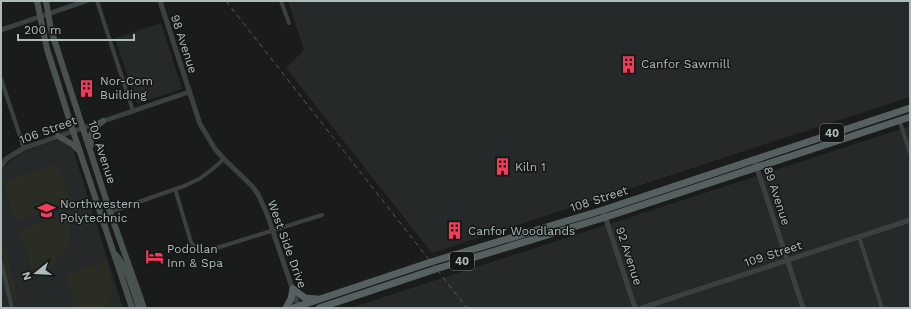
<svg xmlns="http://www.w3.org/2000/svg" width="911" height="309" font-family="'Work Sans',sans-serif">
  <rect width="100%" height="100%" fill="#1a1c1c"/>
  <g fill="#262929">
    <path d="M288 1H910V97L432 253 286 68 304 50Z"/>
    <path d="M161 23 182 89 137 104 115 38Z"/>
    <path d="M910 126V308H350L760 175Z"/>
    <path d="M59 140 70 146 73 150 123 308H1V167L3 168 10 161 25 151 39 145Z"/>
  </g>
  <g fill="#2a2d24">
    <path d="M58 164 71 204 15 221 3 182Z"/>
    <path d="M67 216C68 221 70 226 70 231 70 254 53 267 34 274L20 231 21 228Z"/>
    <path d="M4 245 19 300 13 301 1 250 2 246Z"/>
    <path d="M106 263C113 284 118 287 106 308H76L66 278 69 274Z"/>
  </g>
  <g fill="none" stroke-linecap="round" stroke-linejoin="round">
    <g stroke="#3b4141" stroke-width="4">
      <path d="M97 1 133 111"/>
      <path d="M281 1 289 23"/>
      <path d="M1 79 24 148"/>
      <path d="M899 119 910 153"/>
      <path d="M175 189 191 242C195 248 198 250 204 252L322 215"/>
      <path d="M110 212 184 186 199 179 210 171 224 159"/>
      <path d="M859 237 882 308"/>
      <path d="M1 262 12 308"/>
    </g>
    <g stroke="#3b4141" stroke-width="5">
      <path d="M160 1 200 124 215 149 224 159 252 186 258 194 267 214 299 308"/>
      <path d="M1 30 86 1"/>
      <path d="M754 159 803 308"/>
      <path d="M1 166 6 159 24 148 189 92"/>
      <path d="M603 210 635 308"/>
      <path d="M642 308 910 220"/>
    </g>
    <g stroke="#495151" stroke-width="6">
      <path d="M37 1 47 49 73 131 132 308"/>
      <path d="M46 1 51 30 110 212 144 308"/>
      <path d="M58 136 72 144 78 150"/>
      <path d="M91 145C89 133 93 128 103 121"/>
      <path d="M116 255C128 270 133 290 139 308"/>
    </g>
    <g stroke="#576060" stroke-width="7">
      <path d="M293 289 305 298 317 299"/>
      <path d="M286 308 291 299 293 289"/>
      <path d="M293 308 431 262 603 210 910 108"/>
      <path d="M319 308 436 269 606 217 910 117"/>
    </g>
    <path stroke="#525a5a" stroke-width="1" stroke-dasharray="5 4" stroke-linecap="butt" d="M226 1 467 308"/>
  </g>
  <defs>
    <symbol id="building-bare" viewBox="-9 -9 18 18"><path d="M-4-6H4V6H1V3H-1V6H-4ZM-2.5-4.3h1.7v1.8h-1.7ZM.8-4.3h1.7v1.8H.8ZM-2.5-1h1.7V.8h-1.7ZM.8-1h1.7V.8H.8Z" fill="#f33c5c" stroke="#151717" stroke-width="2.5" paint-order="stroke"/></symbol>
    <symbol id="university-bare" viewBox="-9 -9 18 18"><path d="M0-5L7-2L0 1L-7-2ZM-4 1L0 2.5L4 1V4Q0 6-4 4Z" fill="#f33c5c" stroke="#151717" stroke-width="2.5" paint-order="stroke"/></symbol>
    <symbol id="hotel-bare" viewBox="-9 -9 18 18"><path d="M-6-4.5h1.5V1H6V5H4.5V3h-9V5H-6ZM-4 0a1.8 1.8 0 1 1 3.6 0ZM.5 0V-2.5h3Q6-2.5 6 0Z" fill="#f33c5c" stroke="#151717" stroke-width="2.5" paint-order="stroke"/></symbol>
  </defs>
  <g fill-rule="evenodd">
    <use href="#building-bare" x="616" y="52" width="25" height="25"/>
    <use href="#building-bare" x="74" y="76" width="25" height="25"/>
    <use href="#building-bare" x="490" y="154" width="25" height="25"/>
    <use href="#university-bare" x="34" y="198" width="25" height="25"/>
    <use href="#building-bare" x="442" y="218" width="25" height="25"/>
    <use href="#hotel-bare" x="142" y="244" width="25" height="25"/>
  </g>
  <g text-anchor="middle" dominant-baseline="central" stroke-width="3" stroke-linejoin="round" paint-order="stroke">
    <g fill="#151717" stroke="#7f8a89" stroke-width="1">
      <rect x="820" y="124" width="24" height="18" rx="3"/>
      <rect x="450" y="252" width="24" height="18" rx="3"/>
    </g>
    <g font-size="11" font-weight="bold" fill="#adbcba">
      <text x="832" y="133">40</text>
      <text x="462" y="261">40</text>
    </g>
    <g font-size="12" fill="#adbcba" stroke="#151717">
      <text transform="translate(184 44) rotate(72)">98 Avenue</text>
      <text transform="translate(48 130) rotate(-20)">106 Street</text>
      <text transform="translate(102 152) rotate(72)">100 Avenue</text>
      <text transform="translate(777 196) rotate(72)">89 Avenue</text>
      <text transform="translate(599 199) rotate(-18)">108 Street</text>
      <text transform="translate(287 244) rotate(70)">West Side Drive</text>
      <text transform="translate(773 254) rotate(-18)">109 Street</text>
      <text transform="translate(629 256) rotate(72)">92 Avenue</text>
    </g>
    <g font-size="12" fill="#adbcba" stroke="#151717" text-anchor="start">
      <text x="641" y="64">Canfor Sawmill</text>
      <text x="100" y="81">Nor-Com<tspan x="100" dy="14">Building</tspan></text>
      <text x="515" y="167">Kiln 1</text>
      <text x="60" y="204">Northwestern<tspan x="60" dy="14">Polytechnic</tspan></text>
      <text x="468" y="231">Canfor Woodlands</text>
      <text x="167" y="249">Podollan<tspan x="167" dy="14">Inn &amp; Spa</tspan></text>
    </g>
  </g>
  <rect width="911" height="309" fill="none" stroke="#adbcba" stroke-width="4"/>
  <g transform="translate(36 273) rotate(252)" stroke="#151717" stroke-width="3" paint-order="stroke">
  <path d="M0-3L7 15L0 10L-7 15Z" fill="#adbcba"/>
  <text y="-6" font-size="11" font-weight="bold" text-anchor="middle" fill="#adbcba">N</text>
  </g>
  <path d="M18 34v6h116v-6" fill="none" stroke="#adbcba" stroke-width="2"/>
  <text x="24" y="34" font-size="12" fill="#adbcba" stroke="#151717" stroke-width="3" paint-order="stroke">200 m</text>
</svg>
